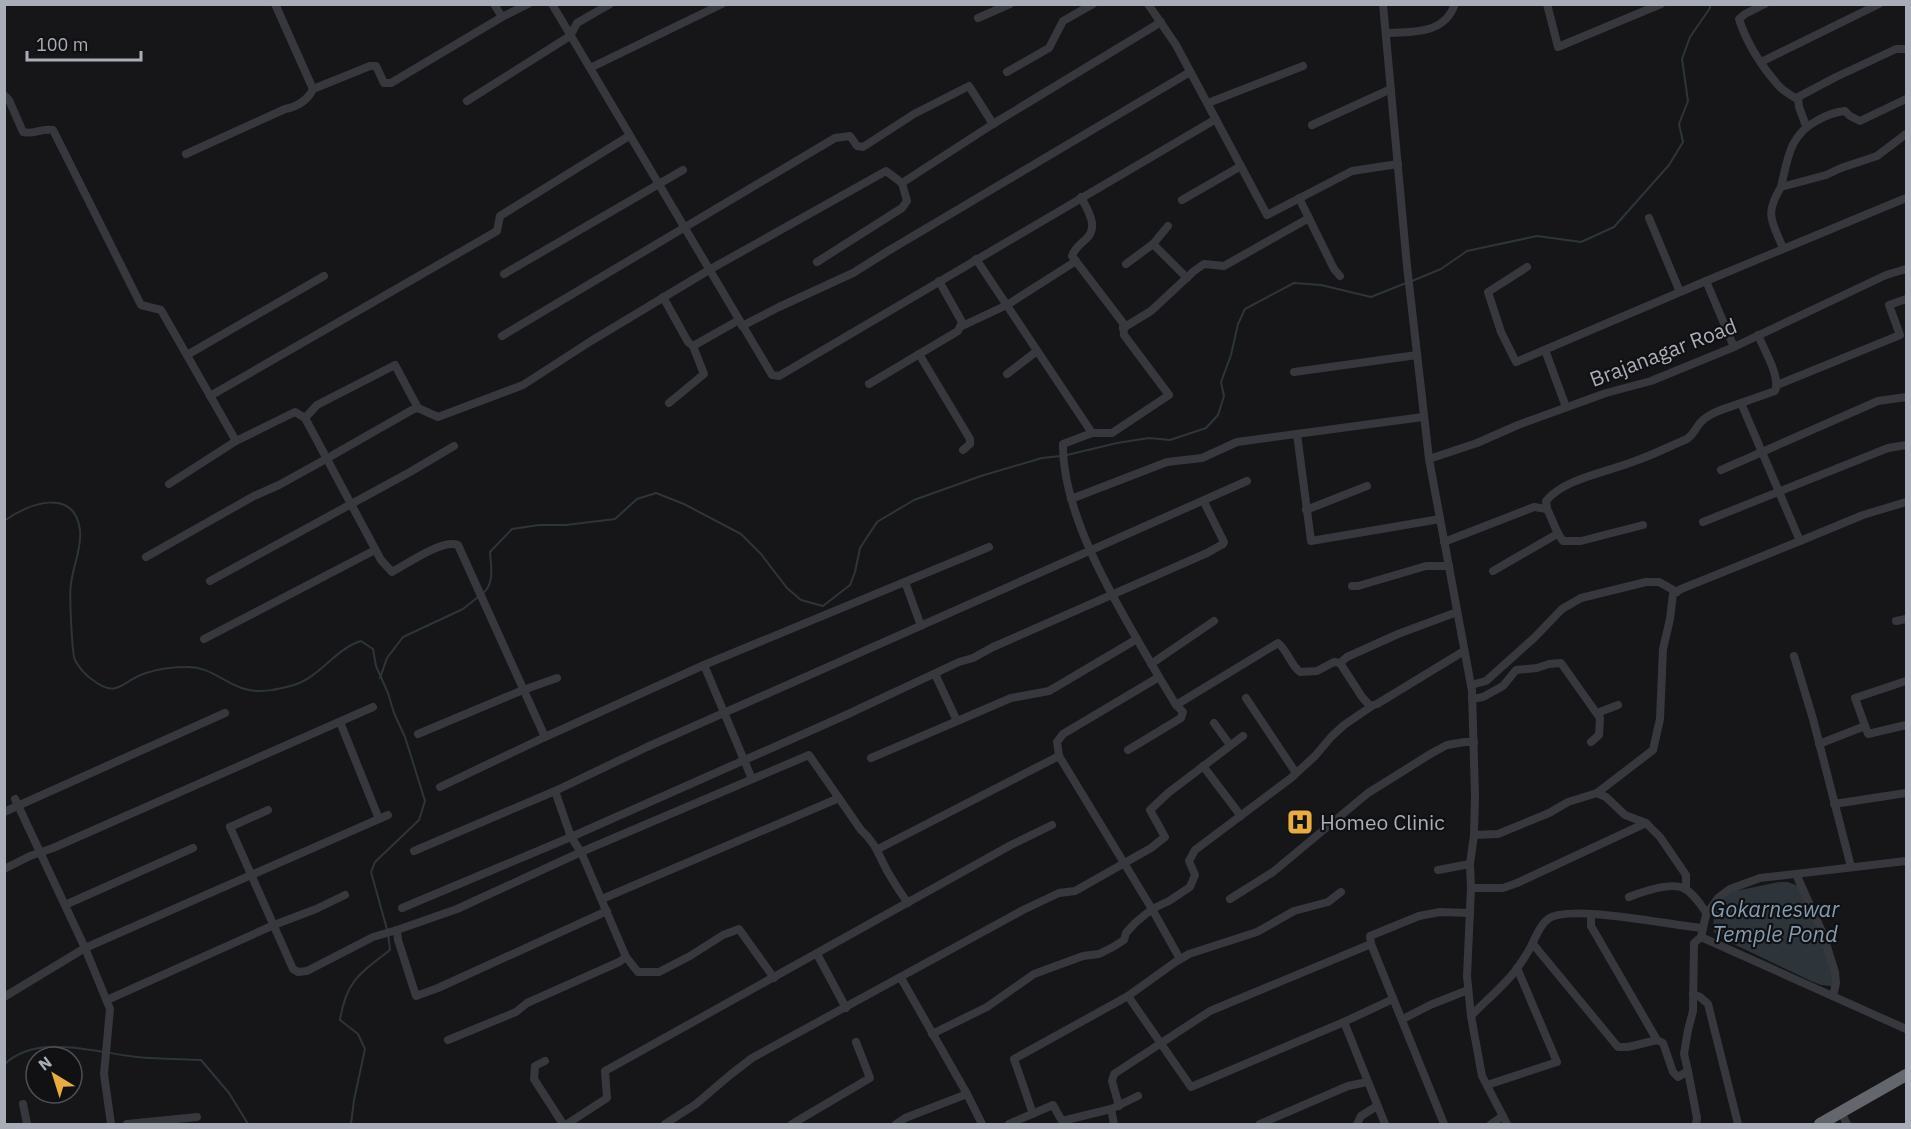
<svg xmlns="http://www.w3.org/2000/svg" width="1911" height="1129" font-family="'IBM Plex Sans',sans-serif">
  <rect width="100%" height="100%" fill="#161618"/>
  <path fill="#2d353b" d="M1779 882H1788L1798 886 1819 926 1833 975 1832 986 1821 985 1811 981 1717 936 1713 930 1714 915 1717 904 1721 898 1735 891Z"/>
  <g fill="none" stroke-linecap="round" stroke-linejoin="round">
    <g stroke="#2d353b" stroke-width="2">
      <path d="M1412 281 1441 269 1467 251 1537 236 1581 242 1614 227 1669 165 1683 142 1679 124 1688 101 1682 59 1690 37 1710 8V4"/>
      <path d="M1067 455 1117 443 1149 438 1170 440 1206 428 1218 415 1224 396 1221 382 1231 355 1238 324 1245 309 1294 283 1321 285 1371 297 1406 283"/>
      <path d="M4 521C27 504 74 486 80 530 82 548 73 566 71 584 69 592 72 654 75 660 78 666 85 674 90 678 119 701 120 681 146 673 158 669 174 667 186 667 210 666 224 683 245 689 260 694 279 689 294 685 320 677 335 649 361 641L373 649 376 666 388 693 394 713 405 737 425 801 419 820 375 862 371 872 388 933 390 950C360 973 346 981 340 1020L358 1034 365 1049 354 1100 351 1124"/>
      <path d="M482 594C495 584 491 567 490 552L512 529 539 525H566L615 519 637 499 656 493 684 504 741 534 761 554 787 588 801 600 823 606 850 585 855 572 860 548 877 522 914 500 981 476 1042 458 1061 456"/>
      <path d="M380 678 387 658 403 637 463 609 478 597"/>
      <path d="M4 1065C36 1032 98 1053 137 1057 158 1059 180 1059 201 1060L229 1093 248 1124"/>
    </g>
    <g stroke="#37383d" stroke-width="8">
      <path d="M275 4 313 89"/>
      <path d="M494 4 502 17"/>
      <path d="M552 4 772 375 779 376 1216 119"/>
      <path d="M1148 4 1176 45 1267 215 1352 171 1398 164"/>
      <path d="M1383 4 1407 266 1429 459 1472 691 1475 796 1474 835 1470 864 1471 888 1467 976 1471 1016 1482 1076 1507 1124"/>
      <path d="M1547 4 1558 47 1661 4"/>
      <path d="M1765 4 1745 14 1739 19C1746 42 1762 67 1778 85 1783 91 1791 95 1797 99"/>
      <path d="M978 18 1010 4"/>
      <path d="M1386 33C1412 32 1444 35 1455 4"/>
      <path d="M1761 62 1879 4"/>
      <path d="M590 68 722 4"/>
      <path d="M1007 72 1049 48 1063 21 1093 4"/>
      <path d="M4 95 9 100 23 132C35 135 39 128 53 130L141 305 161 310 236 441 295 412 305 418 381 560 392 572C407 564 442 539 458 545L545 737 704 665 752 779"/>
      <path d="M467 101 570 36 577 23 610 4"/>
      <path d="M1208 103 1303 66"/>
      <path d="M1312 125 1391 89"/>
      <path d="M1806 126 1799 107 1798 97 1836 77 1896 49H1906"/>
      <path d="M186 154 285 109C297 107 308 100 313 89L370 66H376L384 83H391L502 17 528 4"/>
      <path d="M902 183 993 124 1161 22"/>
      <path d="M1781 187C1788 158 1789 135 1818 120 1827 115 1835 112 1845 111L1850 116 1860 121 1906 99"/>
      <path d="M1081 197C1087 209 1099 226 1087 238 1081 244 1075 247 1072 256L1123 323 1124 335 1169 395 1112 433H1092L1063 444C1062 519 1122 613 1159 677"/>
      <path d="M1299 198 1334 269 1340 276"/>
      <path d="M1182 200 1241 166"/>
      <path d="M1649 218 1680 292"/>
      <path d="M1153 244 1187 278"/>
      <path d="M1783 248C1772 221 1764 215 1781 187L1826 175 1841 168 1877 156 1906 134"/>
      <path d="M976 259 1092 433"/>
      <path d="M1126 264 1153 244 1168 226"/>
      <path d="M1527 267 1488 292 1501 332 1516 362 1706 281"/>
      <path d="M504 274 683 170"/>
      <path d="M663 297 688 342 693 346 704 374 669 403"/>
      <path d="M742 326 779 307 853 273 888 251 1190 72"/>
      <path d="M960 327 1007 305 1076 261"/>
      <path d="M1123 328 1151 311 1194 271 1204 264 1224 266 1309 218"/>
      <path d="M1758 335C1764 350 1781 377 1775 391L1741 403 1800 541 1863 515 1906 502"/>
      <path d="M502 336 835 138 850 136 857 146 863 147 914 114 969 86 993 124"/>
      <path d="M693 346 739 320"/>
      <path d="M1734 347 1706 281 1906 198"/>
      <path d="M1545 350 1566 407"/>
      <path d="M919 354 970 439V444L963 450"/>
      <path d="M187 355 324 276"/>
      <path d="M1294 372 1417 355"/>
      <path d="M1007 374 1037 351"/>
      <path d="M869 384 958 331 962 322 939 281"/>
      <path d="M1777 385 1900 335 1889 305 1906 299"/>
      <path d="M210 396 497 231 500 216 629 136"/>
      <path d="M305 418 317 405 395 365 418 408 438 417 523 385 591 341 709 270 886 171 902 183 907 201 902 208 817 262"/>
      <path d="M1297 434 1311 541 1440 519"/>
      <path d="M1429 459 1477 443 1518 425 1606 393 1651 381 1734 347 1886 275 1906 269"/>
      <path d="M1721 470 1878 401 1906 397"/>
      <path d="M169 484 236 441"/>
      <path d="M1071 499 1167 462 1202 458 1237 442 1423 417"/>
      <path d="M1547 509 1546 501C1565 478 1608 472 1635 461 1653 455 1670 446 1687 439 1694 434 1695 429 1700 423 1710 412 1727 408 1741 403"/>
      <path d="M1306 510 1367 486"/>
      <path d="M1703 522 1888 448 1906 445"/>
      <path d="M1444 542 1534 507 1547 509C1553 520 1555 531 1563 541H1581L1643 525"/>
      <path d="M146 557 254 496 279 485 326 459 412 410 418 408"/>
      <path d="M1493 571 1557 534"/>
      <path d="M210 581 410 472 454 446"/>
      <path d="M905 582 921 626"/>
      <path d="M1352 586H1358L1426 566H1449"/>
      <path d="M1896 621 1906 619"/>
      <path d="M204 639 375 550"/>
      <path d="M1794 656 1813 719 1851 867"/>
      <path d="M1340 663 1347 657 1398 634 1457 612"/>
      <path d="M1151 664 1214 621"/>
      <path d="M704 665 989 547"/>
      <path d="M935 674 957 721"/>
      <path d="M1906 681 1855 698 1868 734 1906 725"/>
      <path d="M1471 685 1486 681 1534 638 1562 609 1581 598 1646 582H1659L1677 592"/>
      <path d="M1246 698 1296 773"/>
      <path d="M1472 699 1483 697 1503 686 1516 670 1537 668 1549 664 1561 663 1600 718 1599 735 1591 742"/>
      <path d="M1597 713 1618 705"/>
      <path d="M340 722 379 819"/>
      <path d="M1214 723 1230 745"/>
      <path d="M418 734 523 690 557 678"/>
      <path d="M1819 744 1865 726"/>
      <path d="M1128 750 1181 718 1183 712 1176 705"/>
      <path d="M1059 756 1057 742 1063 734 1159 677 1176 705 1278 643C1288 651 1290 664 1300 672L1317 671 1334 662 1340 663 1362 697 1370 706 1377 704 1464 651"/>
      <path d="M871 758 1011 698 1049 691 1137 639"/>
      <path d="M1203 766 1241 816"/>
      <path d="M440 787 545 737"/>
      <path d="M1597 793 1653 750 1660 719 1663 649 1670 619 1673 594 1681 589 1800 541"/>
      <path d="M15 799 85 948 110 1009 104 1074 111 1124"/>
      <path d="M1834 804 1906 793"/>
      <path d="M268 810 230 827 293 969 298 972 307 971 373 937 397 930 457 909 581 852 809 755 861 830C877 844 879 857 889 874 895 884 901 894 908 903"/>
      <path d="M4 812 225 713"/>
      <path d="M1474 835 1498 834 1549 813 1568 802 1597 793 1606 797 1625 815 1646 823"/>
      <path d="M878 849 1059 756 1152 909 1169 901 1190 887 1195 875 1189 861 1195 850 1291 778 1315 756 1331 737 1344 725 1372 706"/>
      <path d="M414 851 555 791"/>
      <path d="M4 869 30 856 53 848 373 707"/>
      <path d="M1438 870 1470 864"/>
      <path d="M1796 874 1823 934 1835 972 1836 983 1833 996"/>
      <path d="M1471 888H1503L1517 883 1646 823 1660 837 1686 875V889"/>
      <path d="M1629 897C1642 892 1672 881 1685 889 1694 894 1701 905 1707 914"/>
      <path d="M602 899 839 798"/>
      <path d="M1230 899 1273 872 1368 793 1432 753 1447 745 1465 742H1474"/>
      <path d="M65 905 193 848"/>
      <path d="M402 908 571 837 846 715 959 662 973 658 993 647 1207 553 1223 544 1224 542 1204 502"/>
      <path d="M1591 914V926L1657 1040"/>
      <path d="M397 930 398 940 416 996 438 988 607 911"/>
      <path d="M1701 937 1906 1029"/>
      <path d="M1533 944 1618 1047H1628L1657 1040 1663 1043 1673 1072 1678 1077 1688 1071 1684 1054 1688 1030 1693 1011 1694 943 1701 937 1706 915 1718 898 1730 889 1760 878 1906 861"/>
      <path d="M817 954 846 1008"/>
      <path d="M774 978 739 929 723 935 690 956 659 972H638L626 957 581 852 571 837 555 791 647 747 1247 481"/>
      <path d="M901 978 967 1094 982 1124"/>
      <path d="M1693 994 1700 997 1708 1004 1738 1124"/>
      <path d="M1128 996 1191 1087 1344 1022"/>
      <path d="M4 997 85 948 388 815"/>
      <path d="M107 1000 274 925 316 909 345 895"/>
      <path d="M1471 1016C1486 1000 1503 987 1516 970 1522 961 1529 952 1533 942 1537 934 1541 924 1548 919 1569 903 1673 926 1703 928"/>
      <path d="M1403 1019 1430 1005 1468 990"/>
      <path d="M932 1034 987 1007 1034 974 1083 956 1099 954 1113 947 1124 940 1126 933 1135 923 1152 909 1180 959"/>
      <path d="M448 1040 516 1012 527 1003 619 962 626 957"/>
      <path d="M545 1061 535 1066 534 1079 563 1124"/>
      <path d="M1688 1071 1697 1118 1696 1124"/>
      <path d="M1487 1085 1557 1062 1517 968"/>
      <path d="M23 1104 27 1124"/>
      <path d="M1119 1106 1112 1081 1114 1074 1210 1011 1371 944"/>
      <path d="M1111 1109 1114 1124"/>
      <path d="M1841 1112 1847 1124"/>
      <path d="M1033 1114 1014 1059 1128 996 1174 963 1189 954 1257 932 1294 911 1328 902 1341 892"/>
      <path d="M127 1124 197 1117"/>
      <path d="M567 1124 607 1098 605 1071 1011 845 1052 825"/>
      <path d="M665 1124 696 1104 730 1075 752 1058 1023 910 1059 893 1075 891 1151 848 1165 837 1150 810 1168 793 1243 736"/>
      <path d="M792 1124 870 1078 856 1042"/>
      <path d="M896 1124 905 1118 967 1094"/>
      <path d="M1009 1124 1053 1105 1062 1121 1111 1109 1138 1096"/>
      <path d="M1260 1124 1348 1086 1367 1082"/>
      <path d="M1357 1124 1361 1116 1377 1106"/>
      <path d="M1385 1124 1344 1022 1393 999"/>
      <path d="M1444 1124 1371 944 1370 936 1419 916 1440 912 1470 913"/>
      <path d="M1491 1124 1503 1116"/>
    </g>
    <path stroke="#64666d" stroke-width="12" d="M1820 1124 1906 1075"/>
  </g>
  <defs>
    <symbol id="hospital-square" viewBox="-11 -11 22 22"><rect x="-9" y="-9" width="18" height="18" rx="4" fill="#e8ad3e" stroke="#111113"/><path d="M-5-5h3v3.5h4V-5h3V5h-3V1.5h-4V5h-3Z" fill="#111"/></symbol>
  </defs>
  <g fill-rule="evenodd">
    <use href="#hospital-square" x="1285" y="807" width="30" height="30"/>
  </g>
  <g text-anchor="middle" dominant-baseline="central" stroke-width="4.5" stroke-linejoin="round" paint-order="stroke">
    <g font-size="21" fill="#a9adb7" stroke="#111113">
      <text transform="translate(1663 352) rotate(-21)">Brajanagar Road</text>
    </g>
    <g font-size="21" fill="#a9adb7" stroke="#111113" text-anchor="start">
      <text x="1320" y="822">Homeo Clinic</text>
    </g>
    <g font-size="22" font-style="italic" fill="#829bb0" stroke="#111113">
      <text x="1775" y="908">Gokarneswar<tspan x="1775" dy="25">Temple Pond</tspan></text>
    </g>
  </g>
  <rect width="1911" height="1129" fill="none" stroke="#a9adb7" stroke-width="12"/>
  <g transform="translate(54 1075) rotate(322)"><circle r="28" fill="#111113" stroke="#4e4f55" stroke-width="1.5"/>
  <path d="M0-4.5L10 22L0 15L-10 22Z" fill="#e8ad3e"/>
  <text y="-9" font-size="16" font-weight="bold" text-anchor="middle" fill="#a9adb7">N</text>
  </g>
  <path d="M27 51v9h114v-9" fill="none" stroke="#a9adb7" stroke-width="3"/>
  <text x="36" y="51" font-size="18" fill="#a9adb7" stroke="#111113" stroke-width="4.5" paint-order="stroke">100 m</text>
</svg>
